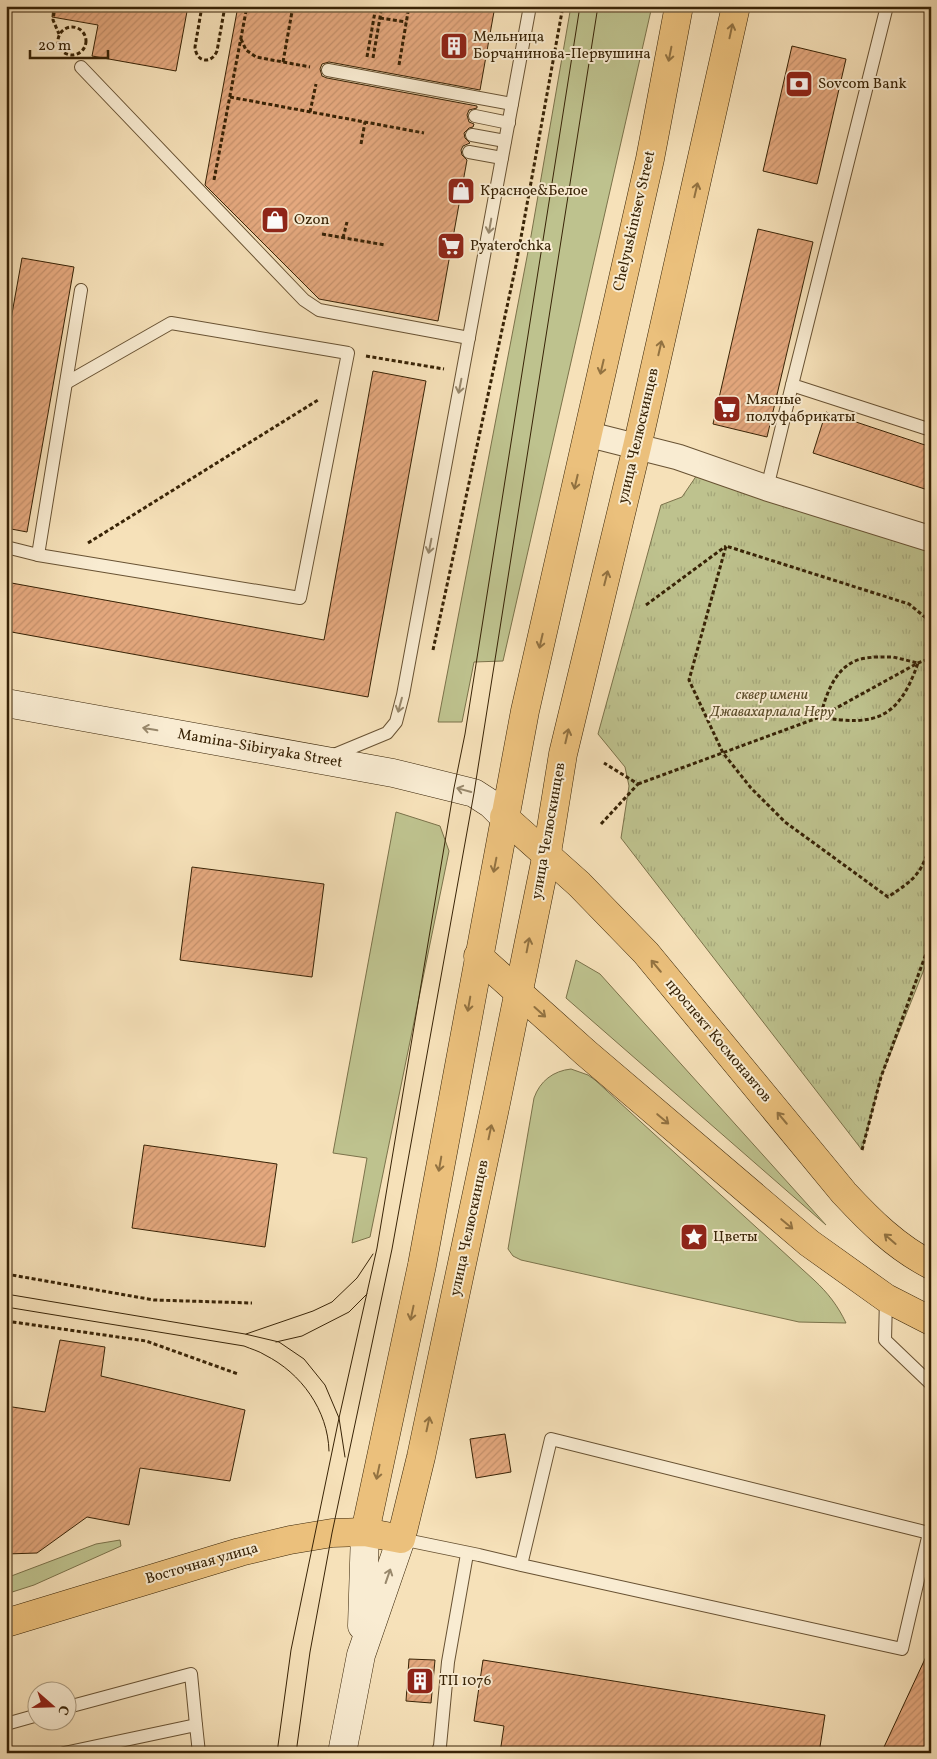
<svg xmlns="http://www.w3.org/2000/svg" width="937" height="1759" font-family="Vollkorn,serif">
  <defs>
    <pattern id="park-tufts" width="24" height="20" patternUnits="userSpaceOnUse" patternTransform="scale(1.25)"><rect width="24" height="20" fill="#bec28e"/><path d="M3 7l-1-3M5 7V3M7 7l1-3M15 17l-1-3M17 17v-4M19 17l1-3" fill="none" stroke="#a4a679"/></pattern>
    <pattern id="building-hatch" width="6" height="6" patternUnits="userSpaceOnUse" patternTransform="scale(1.25)"><rect width="6" height="6" fill="#e4a87e"/><path d="M-1 1l2-2M0 6l6-6M5 7l2-2" fill="none" stroke="#c4906b"/></pattern>
  </defs>
  <rect width="100%" height="100%" fill="#f6e1b9"/>
  <filter id="stains"><feTurbulence type="fractalNoise" baseFrequency=".004" numOctaves="4"/><feColorMatrix values="0 0 0 0 .2 0 0 0 0 .09 0 0 0 0 .02 0 0 0 .5 -.17"/></filter>
  <radialGradient id="worn" r=".72"><stop offset=".6" stop-color="#630" stop-opacity="0"/><stop offset="1" stop-color="#630" stop-opacity=".3"/></radialGradient>
  <g fill="#bec28e" stroke="#7b724a">
    <path d="M571 6H652L503 661 474 662 462 722H438L531 236Z"/>
    <path d="M396 812 440 826 449 851 370 1237 352 1243 367 1158 333 1153Z"/>
    <path d="M576 960 600 974 826 1225 566 998Z"/>
    <path d="M571 1069 588 1075 595 1080 814 1280C828 1293 838 1306 846 1323L799 1322 521 1260 513 1256 508 1249 534 1098C540 1081 553 1071 571 1069Z"/>
    <path d="M120 1540 121 1546 34 1585 6 1594V1578L96 1544Z"/>
  </g>
  <path fill="url(#park-tufts)" stroke="#7b724a" d="M699 472 931 544V952L881 1077 862 1150 621 838 629 786 625 767 598 734 661 505 682 497Z"/>
  <g fill="url(#building-hatch)" stroke="#382306">
    <path d="M53 6H188L176 71 92 56 98 25 52 17Z"/>
    <path d="M238 6H495L480 90 329 62 322 64 320 69 322 76 327 78 477 106V108L469 110 467 115 469 122 474 124 473 127 469 128 464 133 465 138 470 143 463 146 461 150 462 155 467 160 438 321 319 299 205 185Z"/>
    <path d="M792 46 846 59 817 184 763 171Z"/>
    <path d="M758 229 813 242 767 437 713 424Z"/>
    <path d="M22 258 74 267 27 532 6 528V347Z"/>
    <path d="M373 371 426 381 368 697 6 631V582L324 640Z"/>
    <path d="M826 412 931 447V491L813 453Z"/>
    <path d="M192 867 324 884 312 977 180 960Z"/>
    <path d="M144 1145 277 1164 265 1247 132 1228Z"/>
    <path d="M60 1340 105 1347 101 1376 245 1410 230 1481 140 1468 129 1525 87 1517 37 1553 6 1554V1406L45 1412Z"/>
    <path d="M505 1434 511 1472 476 1478 470 1439Z"/>
    <path d="M931 1646V1753H897L884 1747Z"/>
    <path d="M409 1659 435 1660 431 1703 406 1701Z"/>
    <path d="M483 1660 825 1715 819 1753H500L504 1726 474 1721Z"/>
  </g>
  <g fill="none" stroke-linecap="round" stroke-linejoin="round">
    <defs>
      <g id="lane">
        <path d="M887 6 792 385 931 430"/>
        <path d="M81 67 304 300 319 310 469 338"/>
        <path d="M328 70 512 104"/>
        <path d="M475 116 509 123"/>
        <path d="M472 135 505 141"/>
        <path d="M469 152 502 158"/>
        <path d="M767 488 792 385"/>
        <path d="M6 547 38 555 300 598 348 353 171 323 66 383"/>
        <path d="M38 555 81 290"/>
        <path d="M329 757 387 733 396 722 403 695 530 6"/>
        <path d="M886 1298 885 1340 931 1384"/>
        <path d="M401 1539 479 1555 521 1565 902 1649 929 1533 551 1439 521 1565"/>
        <path d="M68 1707 191 1674 196 1725"/>
        <path d="M6 1724 38 1715"/>
        <path d="M64 1753 196 1725 199 1753"/>
        <path d="M437 1753 440 1746 448 1662 467 1554"/>
      </g>
      <path id="street" d="M587 434 678 457 767 488 931 539"/>
      <g id="secondary">
        <path d="M6 703 393 773 474 793 491 804 504 817"/>
        <path d="M362 1626 365 1532"/>
        <path d="M342 1753 361 1655 401 1539"/>
      </g>
      <g id="primary">
        <path d="M504 817 579 884 646 953 844 1193C870 1221 896 1247 931 1265"/>
        <path d="M478 956 586 1053 809 1243 886 1298 931 1321"/>
        <path d="M365 1532 422 1265 525 711 650 159 679 6"/>
        <path d="M6 1623 240 1552 290 1540 332 1533 365 1532 401 1539 421 1457 496 1103 547 853 563 754 637 447 736 6"/>
      </g>
    </defs>
    <use href="#lane" stroke="#685233" stroke-width="14"/>
    <use href="#street" stroke="#685233" stroke-width="27"/>
    <use href="#secondary" stroke="#382306" stroke-width="29"/>
    <use href="#primary" stroke="#382306" stroke-width="29"/>
    <g stroke="#382306" stroke-width="3" stroke-dasharray="4 2.5" stroke-linecap="butt">
      <path d="M55 6 53 20 59 34"/>
      <path d="M202 6 195 47C196 62 211 65 217 51L225 6"/>
      <path d="M380 18 406 22"/>
      <circle cx="72" cy="41" r="14"/>
      <path d="M241 39 246 50 256 57 310 67"/>
      <path d="M367 57 376 6"/>
      <path d="M373 58 382 6"/>
      <path d="M283 62 293 6"/>
      <path d="M399 65 409 6"/>
      <path d="M230 97 424 133"/>
      <path d="M310 112 316 84"/>
      <path d="M361 144 365 122"/>
      <path d="M214 180 247 6"/>
      <path d="M322 234 385 245"/>
      <path d="M343 238 347 222"/>
      <path d="M366 356 444 369"/>
      <path d="M88 543 318 400"/>
      <path d="M646 605 726 546"/>
      <path d="M931 622 909 604 726 546 689 680 723 753 751 788 785 822 888 897C915 879 922 874 931 841"/>
      <path d="M433 650 516 265 563 6"/>
      <path d="M874 657H893L918 663C899 718 876 727 820 717 826 696 833 671 855 661 861 658 868 658 874 657Z"/>
      <path d="M638 784 820 717 918 663 931 658"/>
      <path d="M601 824 638 784 604 763"/>
      <path d="M862 1150 881 1077 931 940"/>
      <path d="M6 1274 154 1300 252 1303"/>
      <path d="M6 1321 146 1341 238 1374"/>
    </g>
    <use href="#lane" stroke="#f9ecd2" stroke-width="12"/>
    <use href="#street" stroke="#f9ecd2" stroke-width="25"/>
    <use href="#secondary" stroke="#f9ecd2" stroke-width="28"/>
    <use href="#primary" stroke="#ebc07c" stroke-width="28"/>
    <g stroke="#382306" stroke-width="1">
      <path d="M6 1294 245 1334 279 1342 304 1359 325 1385 339 1418 345 1457"/>
      <path d="M6 1307 244 1346C251 1349 259 1351 265 1355 301 1373 328 1410 329 1451"/>
      <path d="M246 1334 313 1311 332 1302 357 1278 373 1254"/>
      <path d="M276 1342 302 1336 349 1312 367 1294"/>
      <path d="M277 1753 291 1650 339 1418 377 1248 454 788 465 734 580 6"/>
      <path d="M296 1753 310 1652 332 1533 392 1249 474 793 598 6"/>
    </g>
  </g>
  <defs><path id="oneway-shaft" d="M-6 0H5M1.5-3L5.5 0L1.5 3" fill="none" stroke-width="1.6" stroke-linecap="round" stroke-linejoin="round" transform="scale(1.25)"/></defs>
  <g stroke="#927241">
    <use href="#oneway-shaft" transform="translate(731 31) rotate(-78)"/>
    <use href="#oneway-shaft" transform="translate(670 54) rotate(101)"/>
    <use href="#oneway-shaft" transform="translate(696 190) rotate(-77)"/>
    <use href="#oneway-shaft" transform="translate(660 348) rotate(-77)"/>
    <use href="#oneway-shaft" transform="translate(602 367) rotate(103)"/>
    <use href="#oneway-shaft" transform="translate(576 482) rotate(103)"/>
    <use href="#oneway-shaft" transform="translate(606 578) rotate(-76)"/>
    <use href="#oneway-shaft" transform="translate(541 641) rotate(103)"/>
    <use href="#oneway-shaft" transform="translate(567 736) rotate(-77)"/>
    <use href="#oneway-shaft" transform="translate(495 865) rotate(101)"/>
    <use href="#oneway-shaft" transform="translate(528 945) rotate(-79)"/>
    <use href="#oneway-shaft" transform="translate(656 966) rotate(-130)"/>
    <use href="#oneway-shaft" transform="translate(469 1004) rotate(100)"/>
    <use href="#oneway-shaft" transform="translate(540 1012) rotate(42)"/>
    <use href="#oneway-shaft" transform="translate(782 1118) rotate(-130)"/>
    <use href="#oneway-shaft" transform="translate(663 1119) rotate(40)"/>
    <use href="#oneway-shaft" transform="translate(490 1132) rotate(-78)"/>
    <use href="#oneway-shaft" transform="translate(440 1164) rotate(100)"/>
    <use href="#oneway-shaft" transform="translate(787 1224) rotate(40)"/>
    <use href="#oneway-shaft" transform="translate(890 1239) rotate(-139)"/>
    <use href="#oneway-shaft" transform="translate(412 1313) rotate(102)"/>
    <use href="#oneway-shaft" transform="translate(428 1424) rotate(-78)"/>
    <use href="#oneway-shaft" transform="translate(378 1472) rotate(102)"/>
  </g>
  <g stroke="#98886c">
    <use href="#oneway-shaft" transform="translate(490 226) rotate(100)"/>
    <use href="#oneway-shaft" transform="translate(460 386) rotate(101)"/>
    <use href="#oneway-shaft" transform="translate(430 546) rotate(101)"/>
    <use href="#oneway-shaft" transform="translate(400 705) rotate(105)"/>
    <use href="#oneway-shaft" transform="translate(150 729) rotate(-170)"/>
    <use href="#oneway-shaft" transform="translate(464 790) rotate(-165)"/>
    <use href="#oneway-shaft" transform="translate(388 1576) rotate(-71)"/>
  </g>
  <defs>
    <symbol id="building-square" viewBox="-11 -11 22 22"><rect x="-9" y="-9" width="18" height="18" rx="4" fill="#8f2418" stroke="#f9ecd2"/><path d="M-4-6H4V6H1V3H-1V6H-4ZM-2.5-4.3h1.7v1.8h-1.7ZM.8-4.3h1.7v1.8H.8ZM-2.5-1h1.7V.8h-1.7ZM.8-1h1.7V.8H.8Z" fill="#fff"/></symbol>
    <symbol id="bank-square" viewBox="-11 -11 22 22"><rect x="-9" y="-9" width="18" height="18" rx="4" fill="#8f2418" stroke="#f9ecd2"/><path d="M-6-4H6V4H-6ZM0-2.3a2.3 2.3 0 1 0 0 4.6a2.3 2.3 0 1 0 0-4.6Z" fill="#fff"/></symbol>
    <symbol id="shop-square" viewBox="-11 -11 22 22"><rect x="-9" y="-9" width="18" height="18" rx="4" fill="#8f2418" stroke="#f9ecd2"/><path d="M-5-2.5h2.3a2.7 3.5 0 0 1 5.4 0H5L5.5 6h-11ZM-1.5-2.5h3a1.5 2.3 0 0 0-3 0Z" fill="#fff"/></symbol>
    <symbol id="supermarket-square" viewBox="-11 -11 22 22"><rect x="-9" y="-9" width="18" height="18" rx="4" fill="#8f2418" stroke="#f9ecd2"/><path d="M-6-5.5h2.5l.6 2H6L4.5 2H-2.5L-4.4-4H-6ZM-1.5 3.2a1.3 1.3 0 1 0 .1 0ZM3 3.2a1.3 1.3 0 1 0 .1 0Z" fill="#fff"/></symbol>
    <symbol id="sight-square" viewBox="-11 -11 22 22"><rect x="-9" y="-9" width="18" height="18" rx="4" fill="#8f2418" stroke="#f9ecd2"/><path d="M0-6L1.8-2.2L6-1.7L2.9 1.2L3.7 5.4L0 3.3L-3.7 5.4L-2.9 1.2L-6-1.7L-1.8-2.2Z" fill="#fff"/></symbol>
  </defs>
  <g fill-rule="evenodd">
    <use href="#building-square" x="438" y="30" width="32" height="32"/>
    <use href="#bank-square" x="783" y="68" width="32" height="32"/>
    <use href="#shop-square" x="445" y="175" width="32" height="32"/>
    <use href="#shop-square" x="259" y="204" width="32" height="32"/>
    <use href="#supermarket-square" x="435" y="230" width="32" height="32"/>
    <use href="#supermarket-square" x="711" y="393" width="32" height="32"/>
    <use href="#sight-square" x="678" y="1221" width="32" height="32"/>
    <use href="#building-square" x="404" y="1665" width="32" height="32"/>
  </g>
  <g text-anchor="middle" dominant-baseline="central" stroke-width="4" stroke-linejoin="round" paint-order="stroke">
    <g font-size="15" fill="#382306" stroke="#f9ecd2" text-anchor="start">
      <text x="473" y="37">Мельница<tspan x="473" dy="17">Борчанинова-Первушина</tspan></text>
      <text x="818" y="84">Sovcom Bank</text>
      <text x="480" y="191">Красное&amp;Белое</text>
      <text x="294" y="220">Ozon</text>
      <text x="470" y="246">Pyaterochka</text>
      <text x="746" y="400">Мясные<tspan x="746" dy="17">полуфабрикаты</tspan></text>
      <text x="713" y="1237">Цветы</text>
      <text x="439" y="1681">ТП 1076</text>
    </g>
    <g font-size="15" fill="#382306" stroke="#f9ecd2">
      <text transform="translate(635 221) rotate(-77)">Chelyuskintsev Street</text>
      <text transform="translate(639 436) rotate(-77)">улица Челюскинцев</text>
      <text transform="translate(260 749) rotate(10)">Mamina-Sibiryaka Street</text>
      <text transform="translate(549 831) rotate(-80)">улица Челюскинцев</text>
      <text transform="translate(718 1041) rotate(50)">проспект Космонавтов</text>
      <text transform="translate(470 1228) rotate(-78)">улица Челюскинцев</text>
      <text transform="translate(202 1564) rotate(-16)">Восточная улица</text>
    </g>
    <g font-size="15" font-style="italic" fill="#5a4b28" stroke="#f9ecd2">
      <text x="772" y="695">сквер имени<tspan x="772" dy="17">Джавахарлала Неру</tspan></text>
    </g>
  </g>
  <rect width="937" height="1759" fill="none" stroke="#f6e1b9" stroke-width="25"/>
  <rect x="8" y="8" width="922" height="1744" fill="none" stroke="#382306" stroke-width="2.5"/>
  <rect x="12" y="12" width="912" height="1734" fill="none" stroke="#382306"/>
  <g transform="translate(52 1706) rotate(110)"><circle r="24" fill="#f9ecd2" stroke="#ac9c80"/>
  <path d="M0-4L9 19L0 12L-9 19Z" fill="#8f2418"/>
  <text y="-8" font-size="14" font-weight="bold" text-anchor="middle" fill="#382306">С</text>
  </g>
  <path d="M30 50v8h78v-8" fill="none" stroke="#382306" stroke-width="2.5"/>
  <text x="38" y="50" font-size="15" fill="#382306" stroke="#f9ecd2" stroke-width="4" paint-order="stroke">20 m</text>
  <rect width="100%" height="100%" filter="url(#stains)"/>
  <rect width="100%" height="100%" fill="url(#worn)"/>
</svg>
